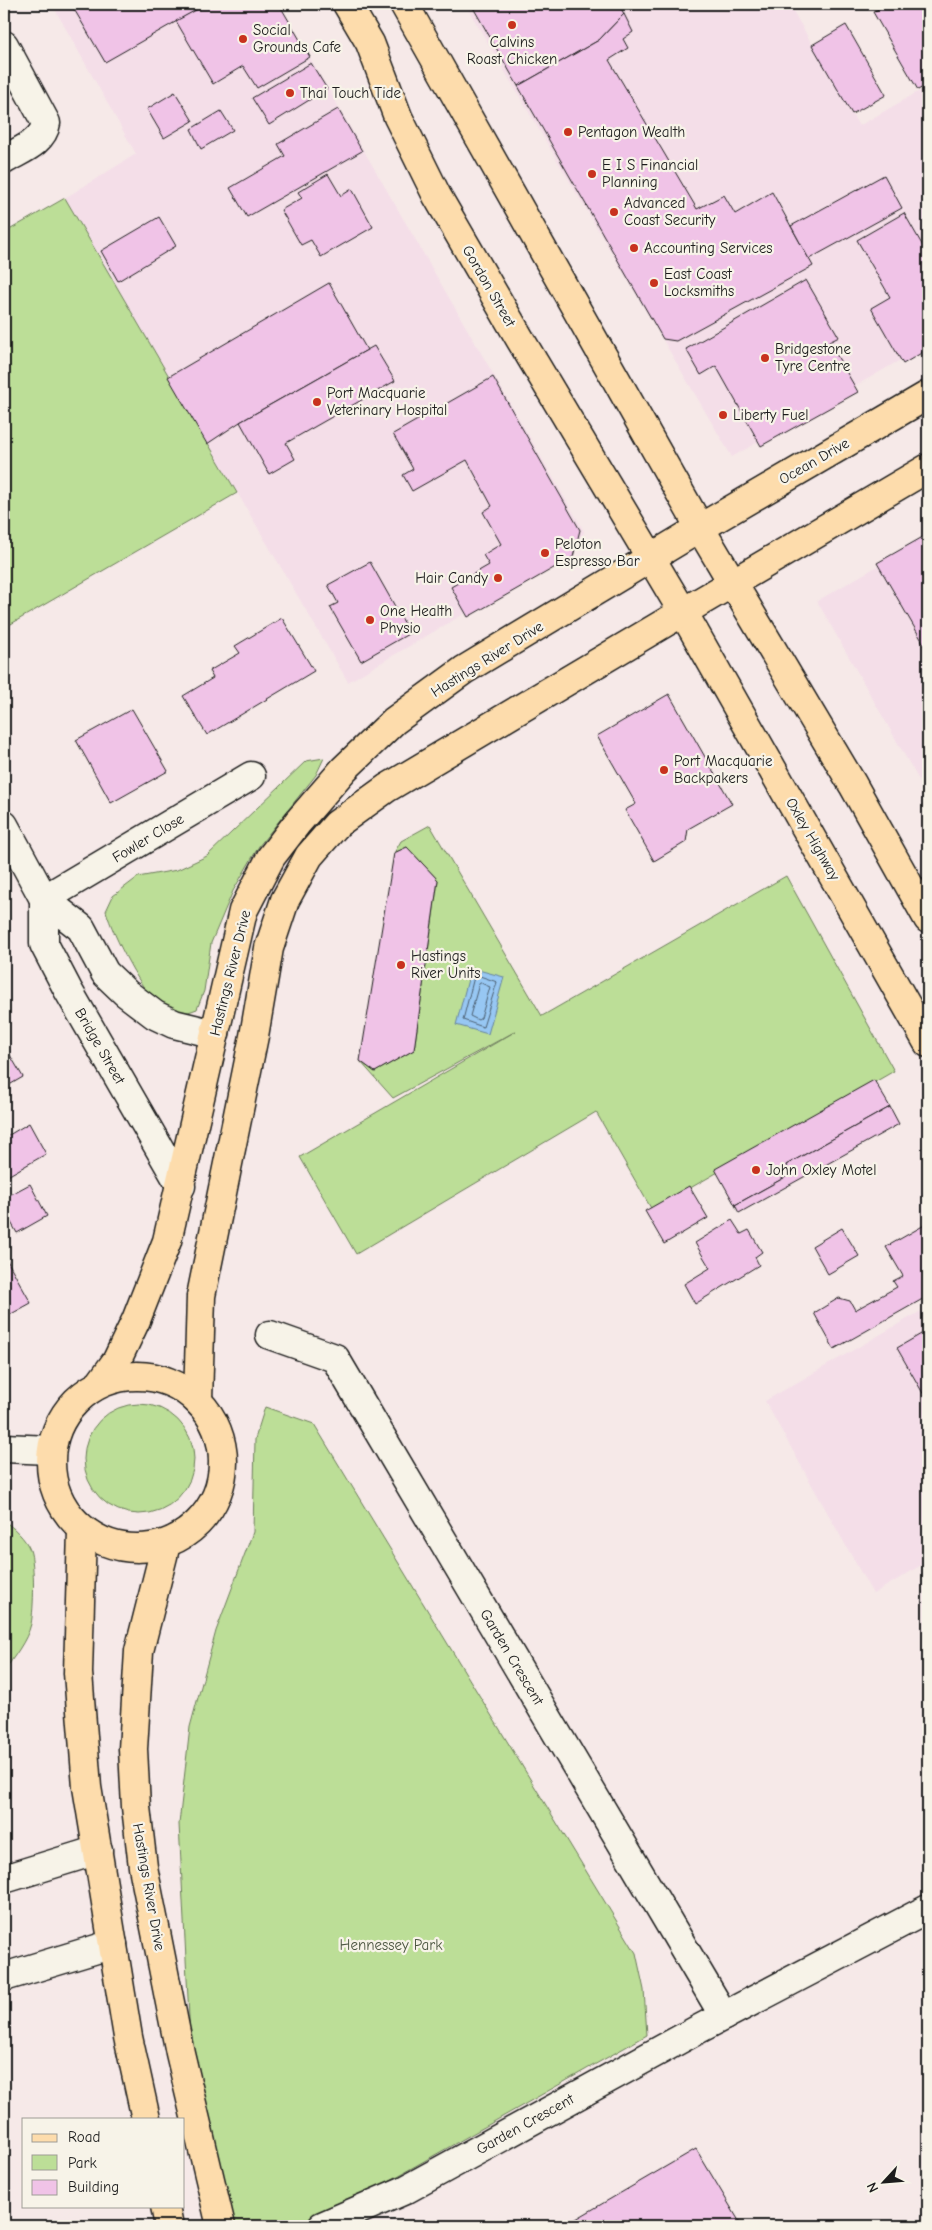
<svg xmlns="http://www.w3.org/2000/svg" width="932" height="2230" font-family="'Comic Neue',sans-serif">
  <rect width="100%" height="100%" fill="#f6e9e8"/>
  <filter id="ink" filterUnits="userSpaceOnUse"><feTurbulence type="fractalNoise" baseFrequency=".02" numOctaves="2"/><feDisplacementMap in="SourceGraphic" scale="10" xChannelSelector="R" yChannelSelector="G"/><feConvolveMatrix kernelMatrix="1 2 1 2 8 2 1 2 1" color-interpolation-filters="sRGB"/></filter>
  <g filter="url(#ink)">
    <g fill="#f4dee8">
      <path d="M52 4H279L584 531 580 546 348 682 65 198 136 154Z"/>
      <path d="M465 4H789L859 126 928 86V344L732 457Z"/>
      <path d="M928 537V796L817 601Z"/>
      <path d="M928 1307V1561L873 1594 765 1401Z"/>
    </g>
    <g fill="#bcde97" stroke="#6c7d5a">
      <path d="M65 198 237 493 4 628V233Z"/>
      <path d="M324 758 316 775 259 846 233 891 211 943 204 991 197 1009C186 1013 175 1017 164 1010 143 996 113 935 106 911L113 896 138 877 177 870 207 856 306 761Z"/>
      <path d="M430 825 542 1016 786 876 894 1071 652 1210 596 1112 356 1254 300 1157 516 1031 393 1098 360 1061 375 1072 414 1050 438 880 407 847 394 853 401 841Z"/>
      <circle cx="139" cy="1459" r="55"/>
      <path d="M265 1407 314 1424 636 1953 644 1990 647 2035 373 2190 303 2225 214 2226 196 2152 179 1824 190 1727 216 1631 253 1532 255 1439Z"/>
      <path d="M4 1521C13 1527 26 1539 30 1550 35 1564 34 1609 31 1624 27 1641 13 1658 4 1671Z"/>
    </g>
    <path fill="#97c7f3" stroke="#66839d" d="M471 968 504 977 488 1034 456 1025Z"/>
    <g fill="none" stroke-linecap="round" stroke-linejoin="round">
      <g stroke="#4d6072" stroke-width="1">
        <path d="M477 975 497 982 483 1027 463 1020 474 977Z"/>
        <path d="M481 983 490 987 481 1018 478 1020 470 1016 479 984Z"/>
      </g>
    </g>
    <g fill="#f0c3e7" stroke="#1c1c1c">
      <path d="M71 4H207L105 62Z"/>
      <path d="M207 4H279L310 57 257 88 243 66 213 84 176 21Z"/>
      <path d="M471 4H619L624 14 599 40 518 86Z"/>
      <path d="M887 4H928V84L918 90 873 12Z"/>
      <path d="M624 14 633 32 623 39 628 48 609 60 697 209 724 195 735 214 772 192 813 266 676 341 663 339 518 86 599 40Z"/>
      <path d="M846 25 886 95 852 114 812 45Z"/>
      <path d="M311 63 327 89 269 125 252 98Z"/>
      <path d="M175 92 193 121 164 138 147 109Z"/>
      <path d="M338 109 362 151 247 217 230 188 285 156 278 144Z"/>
      <path d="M221 111 233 130 201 149 191 129Z"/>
      <path d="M328 174 341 196 352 189 373 227 321 257 311 240 301 245 281 210 302 198 298 192Z"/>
      <path d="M884 175 902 208 809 259 791 226Z"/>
      <path d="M904 213 928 255V349L903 364 871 308 890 297 857 240Z"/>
      <path d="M159 217 176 246 118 281 101 251Z"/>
      <path d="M806 280 839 337 829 342 858 392 761 446 716 366 701 375 686 349Z"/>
      <path d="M329 283 367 350 240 422 207 444 168 377Z"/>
      <path d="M374 346 395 381 286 443 295 459 269 474 240 422Z"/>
      <path d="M493 377 580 530 573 557 468 617 451 587 489 565 483 555 501 544 483 512 492 506 467 460 412 491 403 475 413 469 393 434Z"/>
      <path d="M928 534V651L877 563Z"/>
      <path d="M370 562 410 633 361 661 330 607 338 603 328 585Z"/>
      <path d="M282 618 314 671 207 735 183 696 213 678 209 671 240 653 235 646Z"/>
      <path d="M669 694 732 804 688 829 686 842 654 861 625 810 636 804 597 736Z"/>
      <path d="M132 709 168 771 111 803 76 740Z"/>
      <path d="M407 847 438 880 414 1050 375 1072 360 1061 394 853Z"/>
      <path d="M7 1050 23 1077 4 1088V1052Z"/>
      <path d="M874 1080 890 1107 786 1165 791 1174 735 1205 715 1169Z"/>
      <path d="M890 1107 899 1124 739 1213 735 1205 791 1174 786 1165Z"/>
      <path d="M29 1123 46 1154 4 1178V1138Z"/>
      <path d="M30 1184 47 1216 17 1233 4 1210V1198Z"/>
      <path d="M689 1186 708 1218 664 1244 645 1211Z"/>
      <path d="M732 1220 741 1234 749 1230 762 1252 755 1257 759 1265 695 1304 684 1284 710 1268 695 1243Z"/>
      <path d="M928 1223V1296L834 1349 814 1313 839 1298 850 1301 855 1310 897 1287 893 1281 903 1276 886 1247Z"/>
      <path d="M842 1228 859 1256 828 1274 812 1246Z"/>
      <path d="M4 1255 31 1303 4 1318Z"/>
      <path d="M928 1330V1402L897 1348Z"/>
      <path d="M696 2149 742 2226H564Z"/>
    </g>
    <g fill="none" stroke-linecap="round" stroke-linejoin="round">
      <defs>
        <g id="minor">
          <path d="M4 45 46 123C43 143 20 150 4 160"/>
          <path d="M4 825 44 899 81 928 105 973 126 993 155 1015 174 1024 215 1034"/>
          <path d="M44 899V944L68 990 181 1186"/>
          <path d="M44 899 251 776"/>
          <path d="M270 1335 335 1358 724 2016"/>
          <path d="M4 1448 50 1450"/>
          <path d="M4 1879 98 1850"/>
          <path d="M4 1977 113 1944"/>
          <path d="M322 2226 405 2190 697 2030 928 1909"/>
        </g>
        <g id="major">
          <path d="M347 4 370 43 398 117 437 196 520 339 683 612 928 1043"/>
          <path d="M404 4 700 528 853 785 928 919"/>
          <circle cx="137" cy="1462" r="86"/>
          <path d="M101 1382 117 1360 136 1320 167 1241 243 911 271 857 298 822 344 769 394 721 464 670 700 528 928 395"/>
          <path d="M198 1401 201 1296 254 1036 269 948 285 900 309 856 337 824 387 788 683 612 928 468"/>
          <path d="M82 1530 78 1673 87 1787 128 2037 146 2119"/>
          <path d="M166 1544 139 1651 133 1749 136 1807 143 1867 180 2053 221 2226"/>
          <path d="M165 2206 169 2226"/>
        </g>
      </defs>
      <use href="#minor" stroke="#1c1c1c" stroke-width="31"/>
      <use href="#major" stroke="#1c1c1c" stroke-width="31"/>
      <use href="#minor" stroke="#f7f3e8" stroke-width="28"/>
      <use href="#major" stroke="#fddcac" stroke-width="28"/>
    </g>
  </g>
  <g fill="#c8321e" stroke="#f7f3e8" stroke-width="2">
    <circle cx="512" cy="25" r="5"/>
    <circle cx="243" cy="39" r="5"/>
    <circle cx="290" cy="93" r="5"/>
    <circle cx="568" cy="132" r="5"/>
    <circle cx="592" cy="174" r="5"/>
    <circle cx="614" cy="212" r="5"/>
    <circle cx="634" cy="248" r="5"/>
    <circle cx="654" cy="283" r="5"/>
    <circle cx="765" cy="358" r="5"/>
    <circle cx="317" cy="402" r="5"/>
    <circle cx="723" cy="415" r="5"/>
    <circle cx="545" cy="553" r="5"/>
    <circle cx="498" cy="578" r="5"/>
    <circle cx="370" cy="620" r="5"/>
    <circle cx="664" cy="770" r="5"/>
    <circle cx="401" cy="965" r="5"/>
    <circle cx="756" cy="1170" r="5"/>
  </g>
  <g text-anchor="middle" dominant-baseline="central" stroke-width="4.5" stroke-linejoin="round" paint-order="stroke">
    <g font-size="15" fill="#1c1c1c" stroke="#f7f3e8" text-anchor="start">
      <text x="253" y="30">Social<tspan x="253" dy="17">Grounds Cafe</tspan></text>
      <text x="512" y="42" text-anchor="middle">Calvins<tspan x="512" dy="17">Roast Chicken</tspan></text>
      <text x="300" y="93">Thai Touch Tide</text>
      <text x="578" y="132">Pentagon Wealth</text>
      <text x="602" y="165">E I S Financial<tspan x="602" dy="17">Planning</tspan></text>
      <text x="624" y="203">Advanced<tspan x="624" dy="17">Coast Security</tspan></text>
      <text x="644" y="248">Accounting Services</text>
      <text x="664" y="274">East Coast<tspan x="664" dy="17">Locksmiths</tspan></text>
      <text x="775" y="349">Bridgestone<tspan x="775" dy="17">Tyre Centre</tspan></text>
      <text x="327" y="393">Port Macquarie<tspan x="327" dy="17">Veterinary Hospital</tspan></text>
      <text x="733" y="415">Liberty Fuel</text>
      <text x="555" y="544">Peloton<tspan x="555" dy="17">Espresso Bar</tspan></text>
      <text x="488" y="578" text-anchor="end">Hair Candy</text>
      <text x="380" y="611">One Health<tspan x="380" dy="17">Physio</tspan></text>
      <text x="674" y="761">Port Macquarie<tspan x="674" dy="17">Backpakers</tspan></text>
      <text x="411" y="956">Hastings<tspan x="411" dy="17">River Units</tspan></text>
      <text x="766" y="1170">John Oxley Motel</text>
    </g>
    <g font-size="15" fill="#1c1c1c" stroke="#f7f3e8">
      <text transform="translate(489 286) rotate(60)">Gordon Street</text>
      <text transform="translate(814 461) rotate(-30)">Ocean Drive</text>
      <text transform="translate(487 659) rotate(-32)">Hastings River Drive</text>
      <text transform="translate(148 838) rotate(-31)">Fowler Close</text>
      <text transform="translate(813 839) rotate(60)">Oxley Highway</text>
      <text transform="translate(230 973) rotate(-76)">Hastings River Drive</text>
      <text transform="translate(100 1046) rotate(60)">Bridge Street</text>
      <text transform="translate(512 1657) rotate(59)">Garden Crescent</text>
      <text transform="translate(149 1887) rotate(80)">Hastings River Drive</text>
      <text transform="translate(525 2124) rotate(-29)">Garden Crescent</text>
    </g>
    <g font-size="15" fill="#4c5641" stroke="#f7f3e8">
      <text x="391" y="1945">Hennessey Park</text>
    </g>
  </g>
  <rect width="932" height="2230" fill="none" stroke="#f7f3e8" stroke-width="20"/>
  <rect x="10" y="10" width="912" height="2210" fill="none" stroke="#1c1c1c" stroke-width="2" filter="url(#ink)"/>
  <rect x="22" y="2118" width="162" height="90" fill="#f7f3e8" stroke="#9f9d96"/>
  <rect x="32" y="2134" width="25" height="8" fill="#fddcac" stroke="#9f9d96"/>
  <text x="68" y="2142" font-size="15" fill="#1c1c1c">Road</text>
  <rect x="32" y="2155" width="25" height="15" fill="#bcde97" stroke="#9f9d96"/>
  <text x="68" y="2168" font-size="15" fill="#1c1c1c">Park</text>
  <rect x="32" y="2180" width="25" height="15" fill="#f0c3e7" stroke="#9f9d96"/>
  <text x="68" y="2192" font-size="15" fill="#1c1c1c">Building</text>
  <g transform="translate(884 2182) rotate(244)" stroke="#f7f3e8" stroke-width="4" paint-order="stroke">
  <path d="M0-4L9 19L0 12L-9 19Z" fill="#1c1c1c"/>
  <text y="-8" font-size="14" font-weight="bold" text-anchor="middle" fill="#1c1c1c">N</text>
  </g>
</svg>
